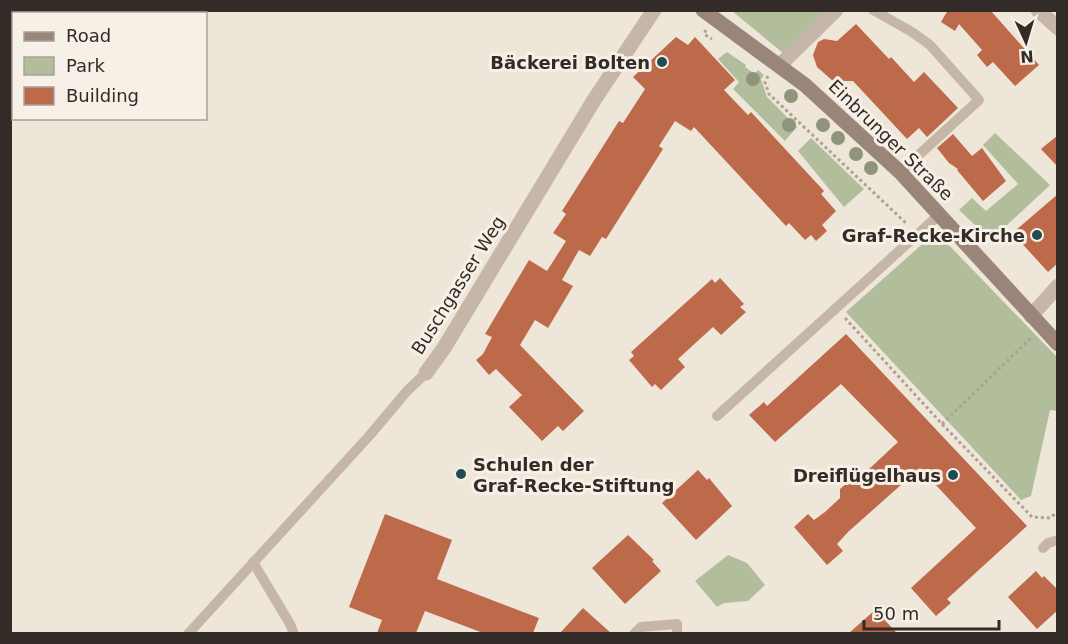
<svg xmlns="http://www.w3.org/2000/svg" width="1068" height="644" font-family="'DejaVu Sans',sans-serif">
  <rect width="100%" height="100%" fill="#efe6da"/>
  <g fill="#b1bd9b">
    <path d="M774 10 777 12 779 10 825 11 783 53 732 11Z"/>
    <path d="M727 52 746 65 745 67 755 74 758 70 764 75 761 79 767 97 797 127 785 141 733 89 739 82 718 59Z"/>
    <path d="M995 133 1050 185 991 240 959 210 972 198 986 211 1018 184 983 145Z"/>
    <path d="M811 138 864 189 844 207 798 151Z"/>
    <path d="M942 238 1057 357V411L1050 410 1031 496 1021 500 846 312 928 239Z"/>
    <path d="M728 555 747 563 765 585 748 601 724 603 717 607 695 581Z"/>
  </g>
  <g fill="#bd6a4b">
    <path d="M948 10 991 11 1039 65 1015 86 993 62 987 67 977 55 982 50 959 24 955 31 941 22Z"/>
    <path d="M856 24 889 59 891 57 914 82 924 72 958 108 927 137 919 128 907 139 853 81H833L817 67 813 55 818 42 824 39 837 41Z"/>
    <path d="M676 37 688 45 695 37 735 80 724 90 748 115 751 112 824 191 821 194 836 211 822 225 827 231 816 241 811 235 805 240 789 223 786 226 694 127 691 131 675 121 659 146 663 149 606 239 602 237 590 256 579 250 562 280 573 286 548 328 535 320 520 345 584 411 563 431 558 426 542 441 509 407 522 395 496 369 489 375 476 360 483 354 492 337 485 334 529 260 547 271 566 241 553 233 566 214 562 211 619 121 623 123 645 89 633 77Z"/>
    <path d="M953 134 972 156 982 148 1006 181 983 201 957 170 958 169 949 163 937 148Z"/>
    <path d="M1058 135V167L1041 149Z"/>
    <path d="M1058 194V263L1048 272 1016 237V230Z"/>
    <path d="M720 278 744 304 740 307 746 312 721 335 713 327 678 359 685 367 661 390 655 384 652 387 629 360 634 356 631 352 712 279 715 283Z"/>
    <path d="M846 334 1027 526 947 599 951 603 936 616 911 588 976 528 920 468 848 532 837 544 843 551 827 565 794 527 808 514 814 520 825 512 840 498V489L846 484H853L898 442 841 384 775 442 749 415 764 402 767 406Z"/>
    <path d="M698 470 707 480 709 478 732 506 696 540 662 503Z"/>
    <path d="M385 514 452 540 437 579 539 618 533 633H483L425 611 416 633H377L382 620 349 607Z"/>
    <path d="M628 535 654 560 652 561 661 571 625 604 592 568Z"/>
    <path d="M1036 571 1042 578 1044 576 1058 590V610L1037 629 1008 597Z"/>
    <path d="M583 608 611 633H560Z"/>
    <path d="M875 610 897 633H849Z"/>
  </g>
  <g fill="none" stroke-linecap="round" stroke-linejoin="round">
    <g stroke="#b2a091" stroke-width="3" stroke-dasharray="3 3" stroke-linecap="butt">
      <path d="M706 30 704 34 712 39"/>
      <path d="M768 76 765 82 769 94 907 224"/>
      <path d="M845 318 942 424 1032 517 1050 518 1057 512"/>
      <path d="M942 424 1032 337"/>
    </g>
    <g stroke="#c6b6a7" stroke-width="10">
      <path d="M873 10 912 32 930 45 979 100 900 172"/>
      <path d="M717 416 940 214"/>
      <path d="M1043 548 1048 543 1058 540"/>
      <path d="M253 562 290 624 294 634"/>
      <path d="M188 634 370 435 407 391 426 373"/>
      <path d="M634 634 641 627 677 624V634"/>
    </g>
    <g stroke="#c6b6a7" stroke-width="15">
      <path d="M1038 10 1058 28"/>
      <path d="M780 65 836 10"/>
      <path d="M1031 316 1058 286"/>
      <path d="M426 373 444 348 594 100 654 10"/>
    </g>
    <path stroke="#9a8679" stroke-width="15" d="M703 10 805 85 900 172 1058 344"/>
  </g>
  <g fill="#90947b">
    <circle cx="753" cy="79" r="7"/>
    <circle cx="791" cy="96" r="7"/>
    <circle cx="789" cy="125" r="7"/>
    <circle cx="823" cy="125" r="7"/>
    <circle cx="838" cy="138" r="7"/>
    <circle cx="856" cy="154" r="7"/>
    <circle cx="871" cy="168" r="7"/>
  </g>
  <g fill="#204d52" stroke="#f7f0e6" stroke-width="2">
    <circle cx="662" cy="62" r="6"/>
    <circle cx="1037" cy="235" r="6"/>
    <circle cx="461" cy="474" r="6"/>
    <circle cx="953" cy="475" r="6"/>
  </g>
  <g text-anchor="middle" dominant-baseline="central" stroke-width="6" stroke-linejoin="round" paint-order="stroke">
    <g font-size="18" font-weight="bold" fill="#332b27" stroke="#f7f0e6" text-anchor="end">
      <text x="650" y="62">Bäckerei Bolten</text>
      <text x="1025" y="235">Graf-Recke-Kirche</text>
      <text x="473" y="464" text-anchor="start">Schulen der<tspan x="473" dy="21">Graf-Recke-Stiftung</tspan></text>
      <text x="941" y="475">Dreiflügelhaus</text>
    </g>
    <g font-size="18" fill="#332b27" stroke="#f7f0e6">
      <text transform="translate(891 140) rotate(44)">Einbrunger Straße</text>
      <text transform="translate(458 285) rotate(-58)">Buschgasser Weg</text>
    </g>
  </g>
  <rect width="1068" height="644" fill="none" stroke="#332b27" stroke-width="24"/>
  <rect x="12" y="12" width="195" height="108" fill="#f7f0e6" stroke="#a9a19a" stroke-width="1.5"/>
  <rect x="24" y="32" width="30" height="9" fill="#9a8679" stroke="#a9a19a" stroke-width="1.5"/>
  <text x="66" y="42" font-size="18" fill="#332b27">Road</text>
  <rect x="24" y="57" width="30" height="18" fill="#b1bd9b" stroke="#a9a19a" stroke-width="1.5"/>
  <text x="66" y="72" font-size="18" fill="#332b27">Park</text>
  <rect x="24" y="87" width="30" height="18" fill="#bd6a4b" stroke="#a9a19a" stroke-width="1.5"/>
  <text x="66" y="102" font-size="18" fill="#332b27">Building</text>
  <g transform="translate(1026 42) rotate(176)" stroke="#f7f0e6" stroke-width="4.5" paint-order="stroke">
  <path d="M0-4.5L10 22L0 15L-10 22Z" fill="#332b27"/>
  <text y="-9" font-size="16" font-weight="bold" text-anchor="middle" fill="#332b27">N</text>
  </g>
  <path d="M864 620v9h135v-9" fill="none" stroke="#332b27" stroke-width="3"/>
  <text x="873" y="620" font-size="18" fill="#332b27" stroke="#f7f0e6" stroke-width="4.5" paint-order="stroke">50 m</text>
</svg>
